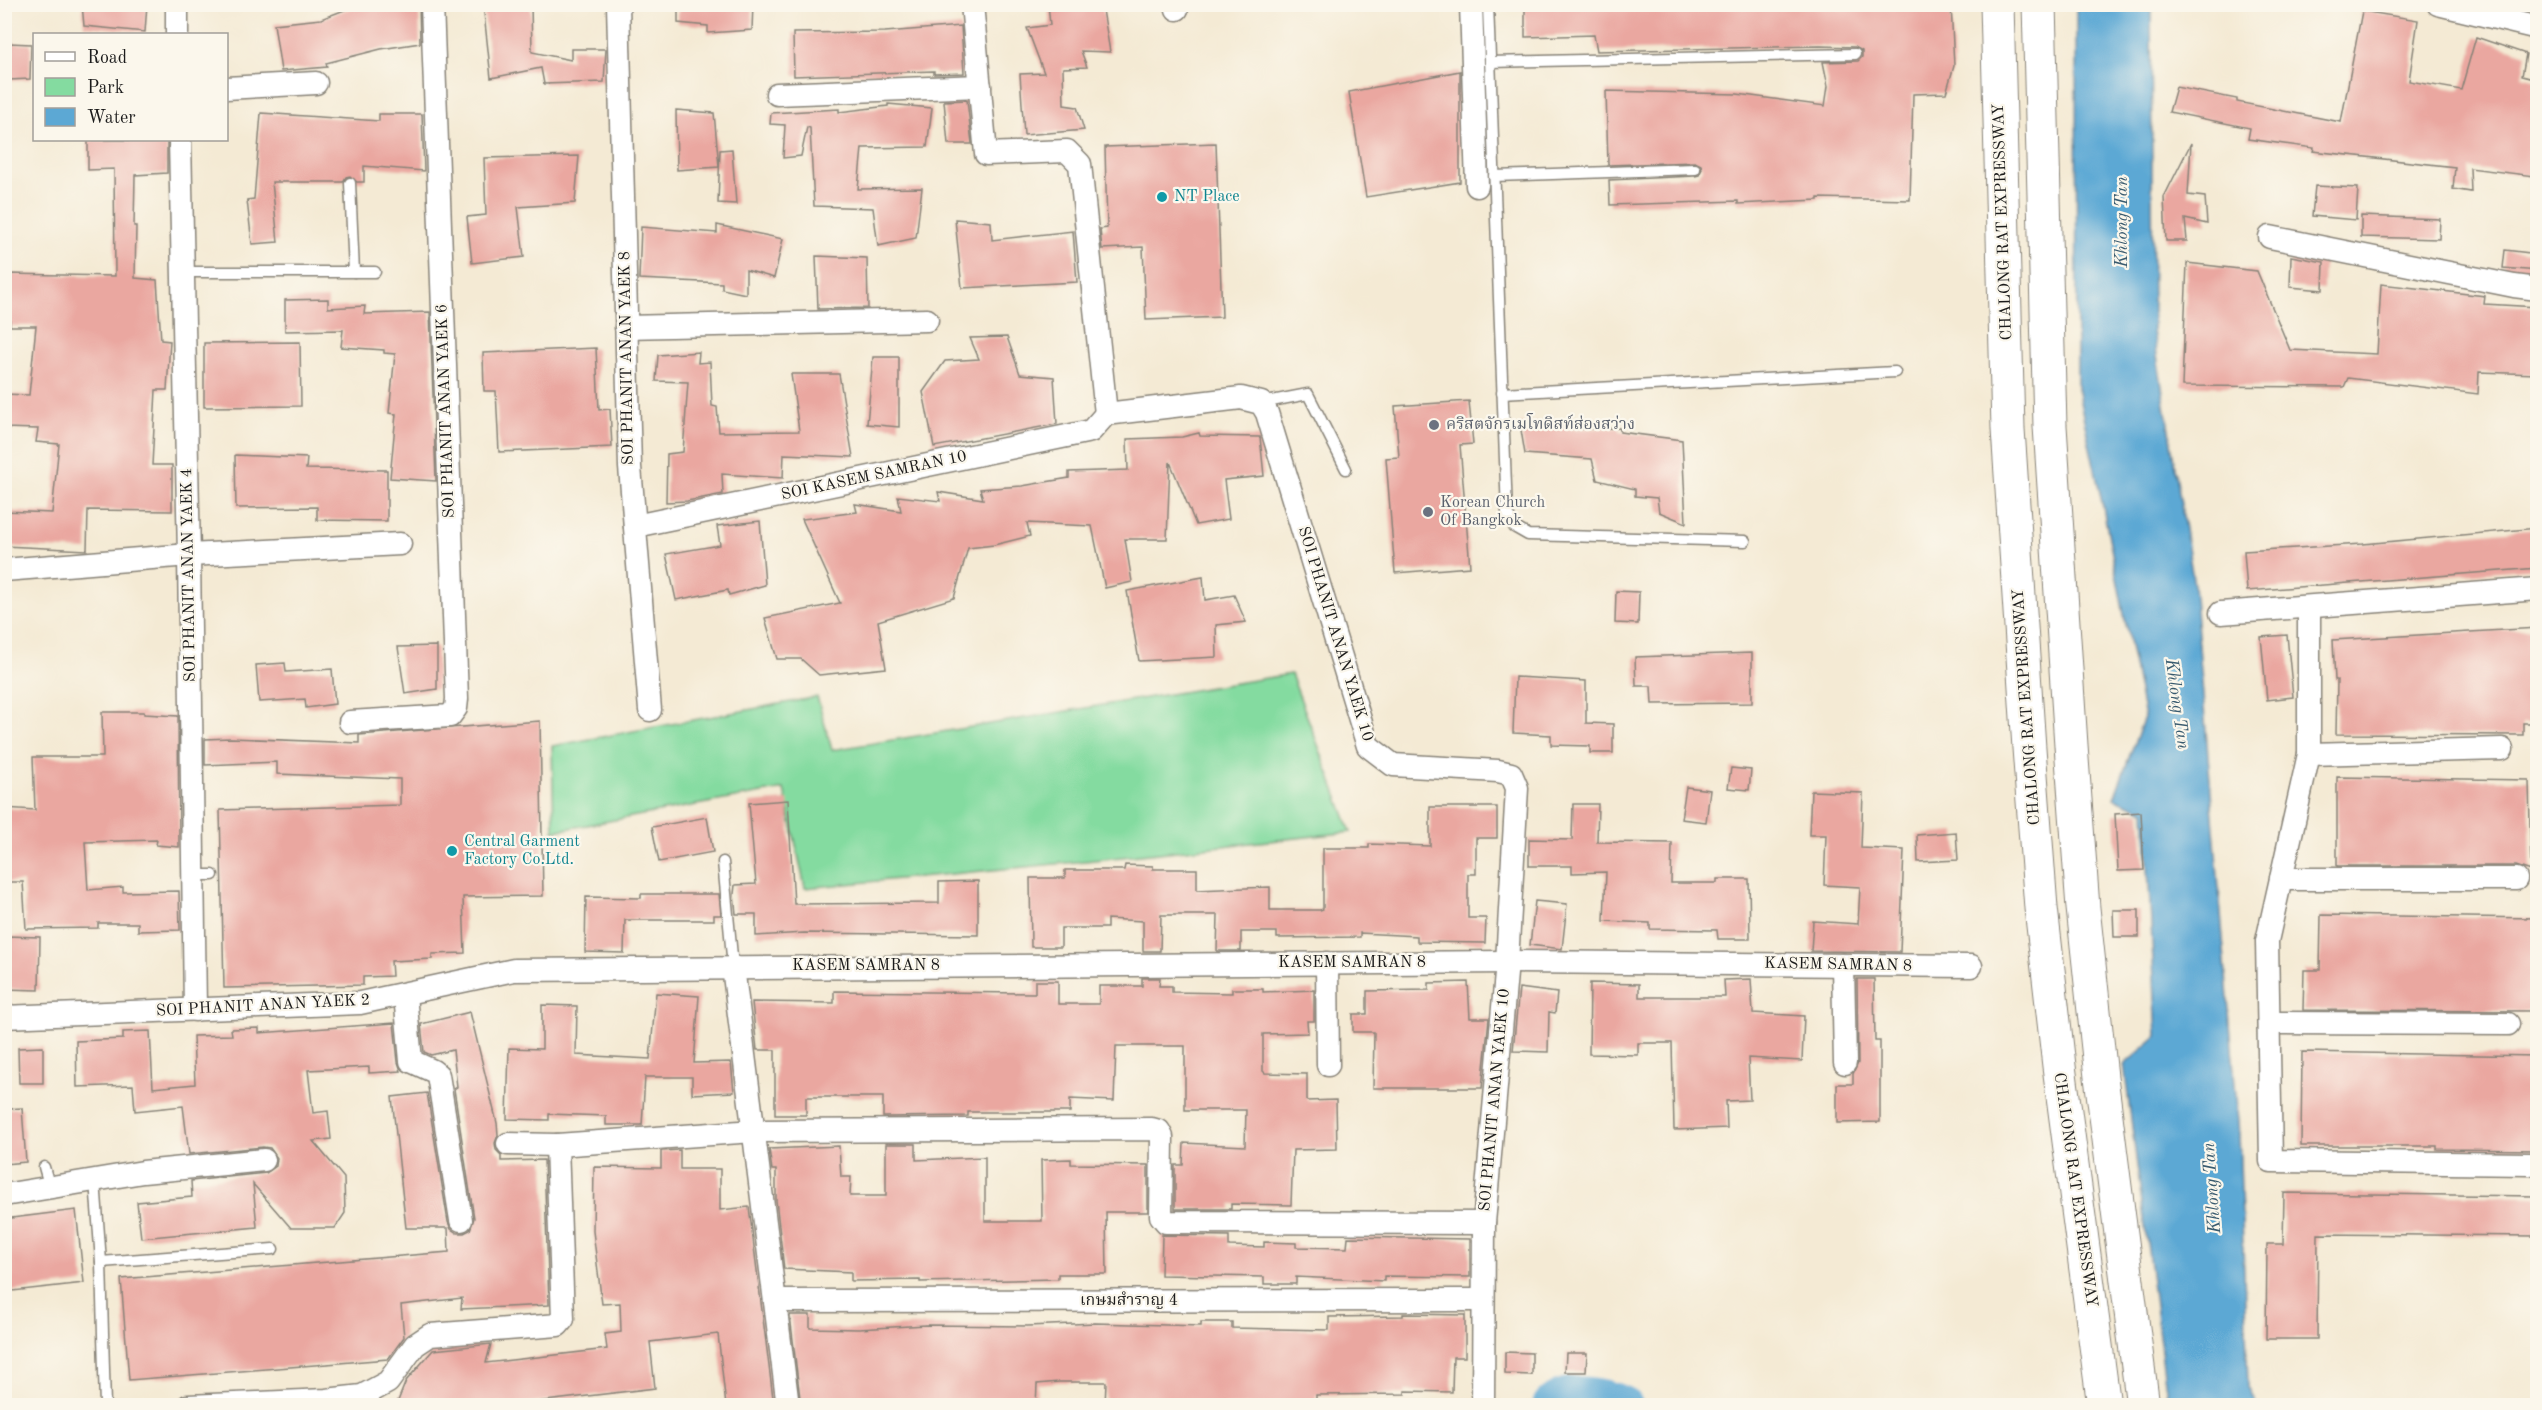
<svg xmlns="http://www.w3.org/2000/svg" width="2542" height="1410" font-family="'Old Standard TT','Noto Serif Thai',serif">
  <rect width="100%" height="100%" fill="#fbf7ec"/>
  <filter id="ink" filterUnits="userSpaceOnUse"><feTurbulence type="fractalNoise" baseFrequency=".0167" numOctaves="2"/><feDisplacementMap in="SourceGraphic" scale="12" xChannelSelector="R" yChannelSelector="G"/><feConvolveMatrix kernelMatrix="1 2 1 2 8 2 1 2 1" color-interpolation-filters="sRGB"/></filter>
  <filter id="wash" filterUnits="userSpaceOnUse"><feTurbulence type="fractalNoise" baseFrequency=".008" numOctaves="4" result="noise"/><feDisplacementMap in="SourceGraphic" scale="24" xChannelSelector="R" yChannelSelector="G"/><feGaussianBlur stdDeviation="1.35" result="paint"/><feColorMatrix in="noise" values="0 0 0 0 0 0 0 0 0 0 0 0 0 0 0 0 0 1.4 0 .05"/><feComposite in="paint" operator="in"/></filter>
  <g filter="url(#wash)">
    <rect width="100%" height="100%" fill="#f4ead4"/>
    <path fill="#84dba0" stroke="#507c5e" stroke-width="1.5" d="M1291 674 1351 832 1076 862 805 888 784 789 554 831 552 746 817 697 832 750Z"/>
    <path fill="#5ca8d4" stroke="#3c6278" stroke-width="1.5" d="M2076 5H2151L2153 331 2194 585 2239 1133 2248 1386 2257 1405H2168L2124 1065 2157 1036 2145 811 2114 798 2144 717 2103 507 2077 388Z"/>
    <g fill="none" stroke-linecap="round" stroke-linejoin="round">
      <path stroke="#5ca8d4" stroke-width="40" d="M1552 1406C1568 1389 1605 1398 1623 1406"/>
    </g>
    <g id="blocks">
      <g fill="#eaa7a0">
        <path d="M82 4H147L145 32 84 26Z"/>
        <path d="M360 4H419L420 43 381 49 326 63 327 67 281 71 274 24 321 19Z"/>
        <path d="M483 4H531L532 52 571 60V49H606L604 82 544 84 541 68 491 78Z"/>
        <path d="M678 4H753L752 30 708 33V26L678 23Z"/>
        <path d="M1048 4H1102L1110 52 1081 51 1087 67 1063 68 1064 105 1077 107 1084 130 1024 135 1020 74 1044 73 1027 28 1050 25Z"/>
        <path d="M1525 4H1951L1954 66 1946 93 1913 94 1910 200 1818 198V200L1738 204V201L1610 205 1609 180 1695 176 1699 175 1702 169 1701 165 1695 162 1608 165 1606 91 1737 94 1825 106 1828 86 1823 62 1858 61 1862 57V51L1855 47 1820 46 1597 51 1594 35 1525 37Z"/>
        <path d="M2362 11 2418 20 2409 81 2461 90 2476 37 2526 54 2522 76 2538 80V133L2534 176 2470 168 2471 192 2453 189 2455 167 2313 151 2314 148 2248 139 2250 128 2169 112 2176 87 2237 99V102L2341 122Z"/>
        <path d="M961 26 964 73 934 74V71L794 76 793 33 885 32Z"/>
        <path d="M9 43 31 44 30 79 9 80Z"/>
        <path d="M1460 71V182L1366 197 1349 92Z"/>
        <path d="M967 100 972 144H948L944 101Z"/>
        <path d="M888 104 932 108 927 147 862 148 858 189 922 188 916 238 878 246 873 208 814 206 810 128 807 127 801 156 783 158 785 125 770 124 771 113 839 109V112L888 106Z"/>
        <path d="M676 110 714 113 719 167 677 170Z"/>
        <path d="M261 113 379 121V114H422L424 171 364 166V182H357L350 176 346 177 343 182H272L278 242 252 244 247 200 254 199Z"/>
        <path d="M88 140H167V173L135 175 134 226H136L135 278 157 280 161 340 170 341 167 390H156L152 465H172V511L88 510 87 550 4 546V511L52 513 59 444 36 442 38 429 4 428V394L29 395 36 326H10L8 274 115 276 114 169 88 170Z"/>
        <path d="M1216 143 1222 317 1146 320 1143 247 1102 249 1100 229 1107 228 1105 147Z"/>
        <path d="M2191 143 2188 195 2205 197 2207 224 2185 219 2187 241H2166L2164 197Z"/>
        <path d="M732 149 736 204 718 203 720 150Z"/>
        <path d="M579 156 575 203 518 207 524 257 472 263 467 217 486 215 484 158Z"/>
        <path d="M2315 186 2358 188 2356 220 2312 216Z"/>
        <path d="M2361 216 2440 219 2439 239 2361 237Z"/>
        <path d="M955 219 991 222 992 240 1073 231 1077 282 962 288Z"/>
        <path d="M717 225 783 239 774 278 746 270V294L722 289V283L639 279 641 227 717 233Z"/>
        <path d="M2505 250 2538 254V271L2503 268Z"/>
        <path d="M816 256 867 258 868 308 818 309Z"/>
        <path d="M2291 256 2324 262 2323 290 2290 287Z"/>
        <path d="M2187 263 2257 271 2290 350 2377 354 2381 284 2485 296 2484 304 2538 307 2537 374 2479 372 2478 394 2348 378 2344 387 2182 386Z"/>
        <path d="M328 299V308L365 306 364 314 430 312 436 481 390 478 396 414 389 413 395 354 384 353V350L341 347 343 330 285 331V300Z"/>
        <path d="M1007 337 1020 374 1054 377 1057 424 934 447 923 392 945 361 979 359 970 338Z"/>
        <path d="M300 342 301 406 204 407V343Z"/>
        <path d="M596 348 599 410 610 409 612 447 499 452 496 391H484L483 353Z"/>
        <path d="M699 352 698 363 710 362 712 406 717 407 719 432 799 431 791 374H839L853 457 784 454 783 478 722 474 723 494 687 501 666 502 667 454 683 452 688 382 656 381 658 355Z"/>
        <path d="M873 357H899V427L867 424Z"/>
        <path d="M1469 401 1473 444 1460 445 1470 567 1395 573 1386 458 1399 457 1395 406Z"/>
        <path d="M1566 420 1567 429 1620 428V432L1682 440 1686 523 1659 512 1657 498 1635 496V489L1597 480 1592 459 1525 454 1520 424Z"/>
        <path d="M1199 433 1200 436 1260 437 1264 476 1224 480 1229 519 1196 525 1170 462 1167 539H1125L1132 582 1105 588 1092 526 1027 523 1030 536 994 545 968 548 954 598 878 621 886 668 819 675 801 659H777L765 618 840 603 802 519 857 512 855 504 901 511 898 496 940 501 938 492 983 499 980 489 1022 486 1069 478V472L1128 470 1127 439 1182 437Z"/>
        <path d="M235 455 307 458 306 469 387 470V521L317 520V507L236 508Z"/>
        <path d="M760 521 765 585 729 595 728 590 676 600 666 554 720 545 717 526Z"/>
        <path d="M2538 528V568L2247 591 2244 551 2363 544Z"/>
        <path d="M1203 577 1205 600 1234 595 1246 622 1216 625 1217 657 1139 661 1127 591Z"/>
        <path d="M1616 591 1639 592 1638 624 1615 623Z"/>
        <path d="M2538 628V723H2523V735L2336 734 2337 680H2335L2333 640Z"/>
        <path d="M2287 635 2293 697 2267 700 2261 637Z"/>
        <path d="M437 646V689L405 694 398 647Z"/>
        <path d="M1752 653V703L1652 704 1651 686H1636L1635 657Z"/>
        <path d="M285 663 286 672 332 669 335 704 306 708 305 699 259 702 256 665Z"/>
        <path d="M1515 677 1586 681V723L1613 724V753H1590V746L1551 745V735L1513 733Z"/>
        <path d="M102 712H144V714L178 716 179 847 156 845 157 840 85 842 88 890 123 887V892L179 891 180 930 138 931V923H98V928L26 929 23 882H4V808L35 810 33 757H103Z"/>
        <path d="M540 721 543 896 463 897 465 953 432 954V959L391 961 392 976 363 977V985L224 988 220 810 400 805V779L277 774V762L205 765V739L231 738 359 743V735Z"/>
        <path d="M1731 768 1751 770 1749 790 1728 788Z"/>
        <path d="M2337 777 2529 780 2531 871 2516 866H2337Z"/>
        <path d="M1686 787 1710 790 1706 822 1681 819Z"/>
        <path d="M1811 791 1863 793 1861 848 1904 850 1900 952 1811 951 1813 921 1858 924 1860 887 1824 885 1826 835H1809Z"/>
        <path d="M788 800 794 904 939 903V882L978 881V935L804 933 756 936V914H736L734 894 735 885 756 884 749 803Z"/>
        <path d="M1573 804H1598L1597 842 1672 843 1671 883H1717V879H1749L1750 939H1718L1717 930 1650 929V923L1604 921 1606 872 1572 873V866H1529V839L1572 840Z"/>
        <path d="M1430 807H1497V838H1476V874H1468V918H1486L1485 943 1417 942V936L1360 933V937L1277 938V932H1241V951H1217L1218 915H1161L1160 951H1143V921L1107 919V928H1061V947H1031L1030 878H1065V870H1124L1125 865 1153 866V869H1197V890L1270 887V910H1320L1323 909V848H1369V844L1430 846Z"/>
        <path d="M2141 812 2144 870 2118 871 2115 814Z"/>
        <path d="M707 817 713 852 659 862 652 827Z"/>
        <path d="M1956 832 1958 860 1918 862 1917 835Z"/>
        <path d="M641 894H719L721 915H714V920H625L624 953 585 952 586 897 641 898Z"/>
        <path d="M1535 901 1567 904 1562 949 1530 945Z"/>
        <path d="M2113 910H2139V937H2114Z"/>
        <path d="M2321 915 2538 918V1011L2303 1010 2304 970H2320Z"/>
        <path d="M4 936 40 937 39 990 4 989Z"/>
        <path d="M1142 978H1160L1159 986H1172V992L1232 993V989H1263V992L1314 990V1021H1307L1308 1033 1263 1034V1071L1265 1073 1307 1074V1101L1336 1100 1337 1149 1293 1150 1291 1205 1231 1204V1209H1175V1165H1183L1184 1143 1245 1146 1246 1110H1185V1046H1116L1114 1101 1070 1099V1112H968V1116L883 1117V1097H806V1115H775V1050H757L752 1002 834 1003V991L1035 993V981H1058V1004H1099V986H1142Z"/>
        <path d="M1751 979 1753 1013 1804 1016 1802 1061 1748 1058 1750 1100 1726 1101 1727 1128 1674 1130 1672 1043H1638V1055L1589 1054 1590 983 1639 984V997H1725L1724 980Z"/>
        <path d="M1857 979H1874L1875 1041H1880V1122L1837 1123V1084H1853V1074L1858 1063Z"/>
        <path d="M1468 982 1470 1018H1489L1482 1088H1373L1374 1032H1353V1014H1367V991L1429 990V983Z"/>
        <path d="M1519 988 1557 993 1555 1013 1549 1012 1548 1052 1513 1051Z"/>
        <path d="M656 993 699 996 694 1063 731 1062 734 1092 692 1094V1077H645L642 1125H606V1116L549 1114V1120L507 1119 509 1048 542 1049V1005L577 1006 576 1055 650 1059Z"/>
        <path d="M470 1012 497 1123 498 1135 495 1143 496 1150 501 1155V1161L544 1160 549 1305 461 1309 462 1298 401 1305 404 1337 388 1359 129 1380 121 1279 449 1252 448 1228H406L392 1097 427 1093 448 1222 451 1229 457 1233H464L470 1230 474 1218 454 1089 457 1087 453 1050 431 1055 424 1052 421 1024Z"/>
        <path d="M394 1023 398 1062 401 1071 369 1073V1067L308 1070 313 1113 328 1111 331 1139 313 1141 344 1178 345 1213 335 1228H291L253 1184 257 1227 141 1238 137 1202 192 1197 191 1181 266 1173 276 1166 277 1158 270 1148 263 1147 189 1154 183 1106 135 1111 133 1085 77 1087 76 1041 123 1039V1032L150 1031 153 1088 195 1084 193 1036 232 1035 231 1029 259 1028V1033Z"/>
        <path d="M43 1047V1083H19L18 1048Z"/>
        <path d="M2302 1052 2538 1056V1150L2437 1149V1146H2301Z"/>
        <path d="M22 1108 26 1162 4 1164V1109Z"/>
        <path d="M886 1144H916V1160L985 1157V1221H1042L1041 1160 1071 1159V1164L1148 1165V1212H1106L1107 1274H1058V1279L920 1282V1280L851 1281V1272L784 1269 776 1200V1170H772L769 1149 839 1146 841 1177H851L850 1196H886Z"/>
        <path d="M680 1150V1169H720V1210L749 1207 774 1406H726L718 1334 650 1342 655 1388 503 1406H396L406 1381 433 1350 491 1344 486 1363 607 1349 605 1334 621 1332 620 1303 602 1304 593 1231 594 1167 661 1168V1151Z"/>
        <path d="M2284 1193 2538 1196V1236L2318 1234 2317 1339H2266L2267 1244H2283Z"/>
        <path d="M76 1210 84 1283 4 1292V1219Z"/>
        <path d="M1162 1235 1229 1236V1246L1264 1247V1242L1296 1243V1247L1347 1248 1348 1237 1470 1239V1277L1384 1276V1281L1296 1277V1284H1264V1277L1161 1275Z"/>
        <path d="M1403 1314 1465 1315V1357H1453L1452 1392 1405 1391V1394L1316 1395V1406H1105L1106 1382H1059L1037 1384 1036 1406H801L790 1315H810V1328L859 1329 926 1325 1028 1326 1095 1323 1201 1326V1322H1232V1328L1329 1330V1317L1403 1316Z"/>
        <path d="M1505 1352 1532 1353V1375L1505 1374Z"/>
        <path d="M1566 1353H1587L1586 1372H1565Z"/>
      </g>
    </g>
  </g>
  <g filter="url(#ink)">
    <use href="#blocks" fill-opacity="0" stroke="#888378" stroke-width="1.5"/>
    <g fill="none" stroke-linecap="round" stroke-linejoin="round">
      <defs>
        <g id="lane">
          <path d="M1488 4 1507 513 1514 527 1528 535 1745 541"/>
          <path d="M1490 62 1855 54"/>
          <path d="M1494 176 1695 169"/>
          <path d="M350 183 354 272"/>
          <path d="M183 272H375"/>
          <path d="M1502 393 1895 372"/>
          <path d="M1261 403 1308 394 1346 469"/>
          <path d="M723 862 733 967"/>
          <path d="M193 875H213"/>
          <path d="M44 1167 50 1188"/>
          <path d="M95 1180 101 1262 273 1249"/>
          <path d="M101 1262 105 1406"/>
        </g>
        <g id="street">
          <path d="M177 4V34"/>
          <path d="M618 4 630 467 650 710"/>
          <path d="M972 4 986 154 1067 151 1080 164 1106 414 1241 398 1261 403 1267 413 1368 746 1393 765 1498 771 1511 774 1517 788 1507 962 1484 1223 1483 1406"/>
          <path d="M1176 4 1177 9"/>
          <path d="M1471 4 1477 186"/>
          <path d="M2438 4 2538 28"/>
          <path d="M226 88 316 83"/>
          <path d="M777 94 980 86"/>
          <path d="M180 140 189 555 195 1010"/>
          <path d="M2270 237 2514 286 2538 289"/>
          <path d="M626 327 927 320"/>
          <path d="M635 526 1091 431 1106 414"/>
          <path d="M4 570 189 555 400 544"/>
          <path d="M2309 607V754L2267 941 2271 1161 2530 1164"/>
          <path d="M2221 613 2538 589"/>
          <path d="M350 722 450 716 456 708 457 699 432 4"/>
          <path d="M2309 754 2502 749"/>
          <path d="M2281 879H2516"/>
          <path d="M1327 963 1328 1065"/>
          <path d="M1843 965 1845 1063"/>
          <path d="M733 967 788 1406"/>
          <path d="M405 995 411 1061 433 1071 438 1075 461 1220"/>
          <path d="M4 1017 360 1003 514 970 1507 962 1971 966"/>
          <path d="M2269 1023 2508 1024"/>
          <path d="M508 1144 557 1145"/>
          <path d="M4 1195 143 1172 264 1160"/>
          <path d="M775 1301 1482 1300"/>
          <path d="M188 1406 326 1400 362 1396 388 1382 415 1345 430 1335 558 1325 563 1319 557 1145 754 1131 1152 1129 1159 1131 1162 1137 1161 1216 1166 1222 1484 1223"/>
        </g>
        <g id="highway">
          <path d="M1997 4 2008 429 2029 748 2041 908 2059 1066 2104 1406"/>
          <path d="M2039 4 2050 426 2071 745 2083 908 2101 1077 2143 1406"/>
        </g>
      </defs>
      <use href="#lane" stroke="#888378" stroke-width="13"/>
      <use href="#street" stroke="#888378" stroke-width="25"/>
      <use href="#highway" stroke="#888378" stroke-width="35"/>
      <use href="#lane" stroke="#fff" stroke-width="10"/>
      <use href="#street" stroke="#fff" stroke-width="22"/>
      <use href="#highway" stroke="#fff" stroke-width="33"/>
    </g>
  </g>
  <g fill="#0f9aa8" stroke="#fbf7ec" stroke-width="2">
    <circle cx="1162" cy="197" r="6"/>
    <circle cx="452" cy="851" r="6"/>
  </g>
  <g fill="#6b7280" stroke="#fbf7ec" stroke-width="2">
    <circle cx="1434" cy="425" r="6"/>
    <circle cx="1428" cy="512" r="6"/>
  </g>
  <g text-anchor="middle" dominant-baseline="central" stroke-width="4.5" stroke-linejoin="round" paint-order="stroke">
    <g font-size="16" fill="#0d838f" stroke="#fbf7ec" text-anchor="start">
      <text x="1174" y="197">NT Place</text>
      <text x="464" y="842">Central Garment<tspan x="464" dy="18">Factory Co.Ltd.</tspan></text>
    </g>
    <g font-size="16" fill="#1c1c1c" stroke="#fbf7ec">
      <text transform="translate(2003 222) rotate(-92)">CHALONG RAT EXPRESSWAY</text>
      <text transform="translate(627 358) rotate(-91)">SOI PHANIT ANAN YAEK 8</text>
      <text transform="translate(446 411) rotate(-92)">SOI PHANIT ANAN YAEK 6</text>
      <text transform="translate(874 476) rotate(-12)">SOI KASEM SAMRAN 10</text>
      <text transform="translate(189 575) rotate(-91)">SOI PHANIT ANAN YAEK 4</text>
      <text transform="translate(1335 634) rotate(73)">SOI PHANIT ANAN YAEK 10</text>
      <text transform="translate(2027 707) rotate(-94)">CHALONG RAT EXPRESSWAY</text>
      <text x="1352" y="963">KASEM SAMRAN 8</text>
      <text transform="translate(1838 965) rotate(1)">KASEM SAMRAN 8</text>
      <text x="866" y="966">KASEM SAMRAN 8</text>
      <text transform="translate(263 1006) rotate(-3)">SOI PHANIT ANAN YAEK 2</text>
      <text transform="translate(1495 1100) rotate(-85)">SOI PHANIT ANAN YAEK 10</text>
      <text transform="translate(2075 1190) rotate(82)">CHALONG RAT EXPRESSWAY</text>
      <text x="1129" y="1301">เกษมสำราญ 4</text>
    </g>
    <g font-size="16" fill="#5b616d" stroke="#fbf7ec" text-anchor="start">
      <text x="1446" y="425">คริสตจักรเมโทดิสท์ส่องสว่าง</text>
      <text x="1440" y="503">Korean Church<tspan x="1440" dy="18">Of Bangkok</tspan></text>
    </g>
    <g font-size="18" font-style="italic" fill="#395b6f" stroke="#fbf7ec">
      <text transform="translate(2122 222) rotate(-90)">Khlong Tan</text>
      <text transform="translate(2177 704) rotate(82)">Khlong Tan</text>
      <text transform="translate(2212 1188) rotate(-94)">Khlong Tan</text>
    </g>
  </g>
  <rect width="2542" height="1410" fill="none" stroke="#fbf7ec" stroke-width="24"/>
  <rect x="33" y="33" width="195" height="108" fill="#fbf7ec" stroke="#a29f99" stroke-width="1.5"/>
  <rect x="45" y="52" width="30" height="9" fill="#ffffff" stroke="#a29f99" stroke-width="1.5"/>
  <text x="87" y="63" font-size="18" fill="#1c1c1c">Road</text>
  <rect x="45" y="78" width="30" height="18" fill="#84dba0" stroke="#a29f99" stroke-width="1.5"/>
  <text x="87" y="93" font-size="18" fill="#1c1c1c">Park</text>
  <rect x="45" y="108" width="30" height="18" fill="#5ca8d4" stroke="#a29f99" stroke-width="1.5"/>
  <text x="87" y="123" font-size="18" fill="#1c1c1c">Water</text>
</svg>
